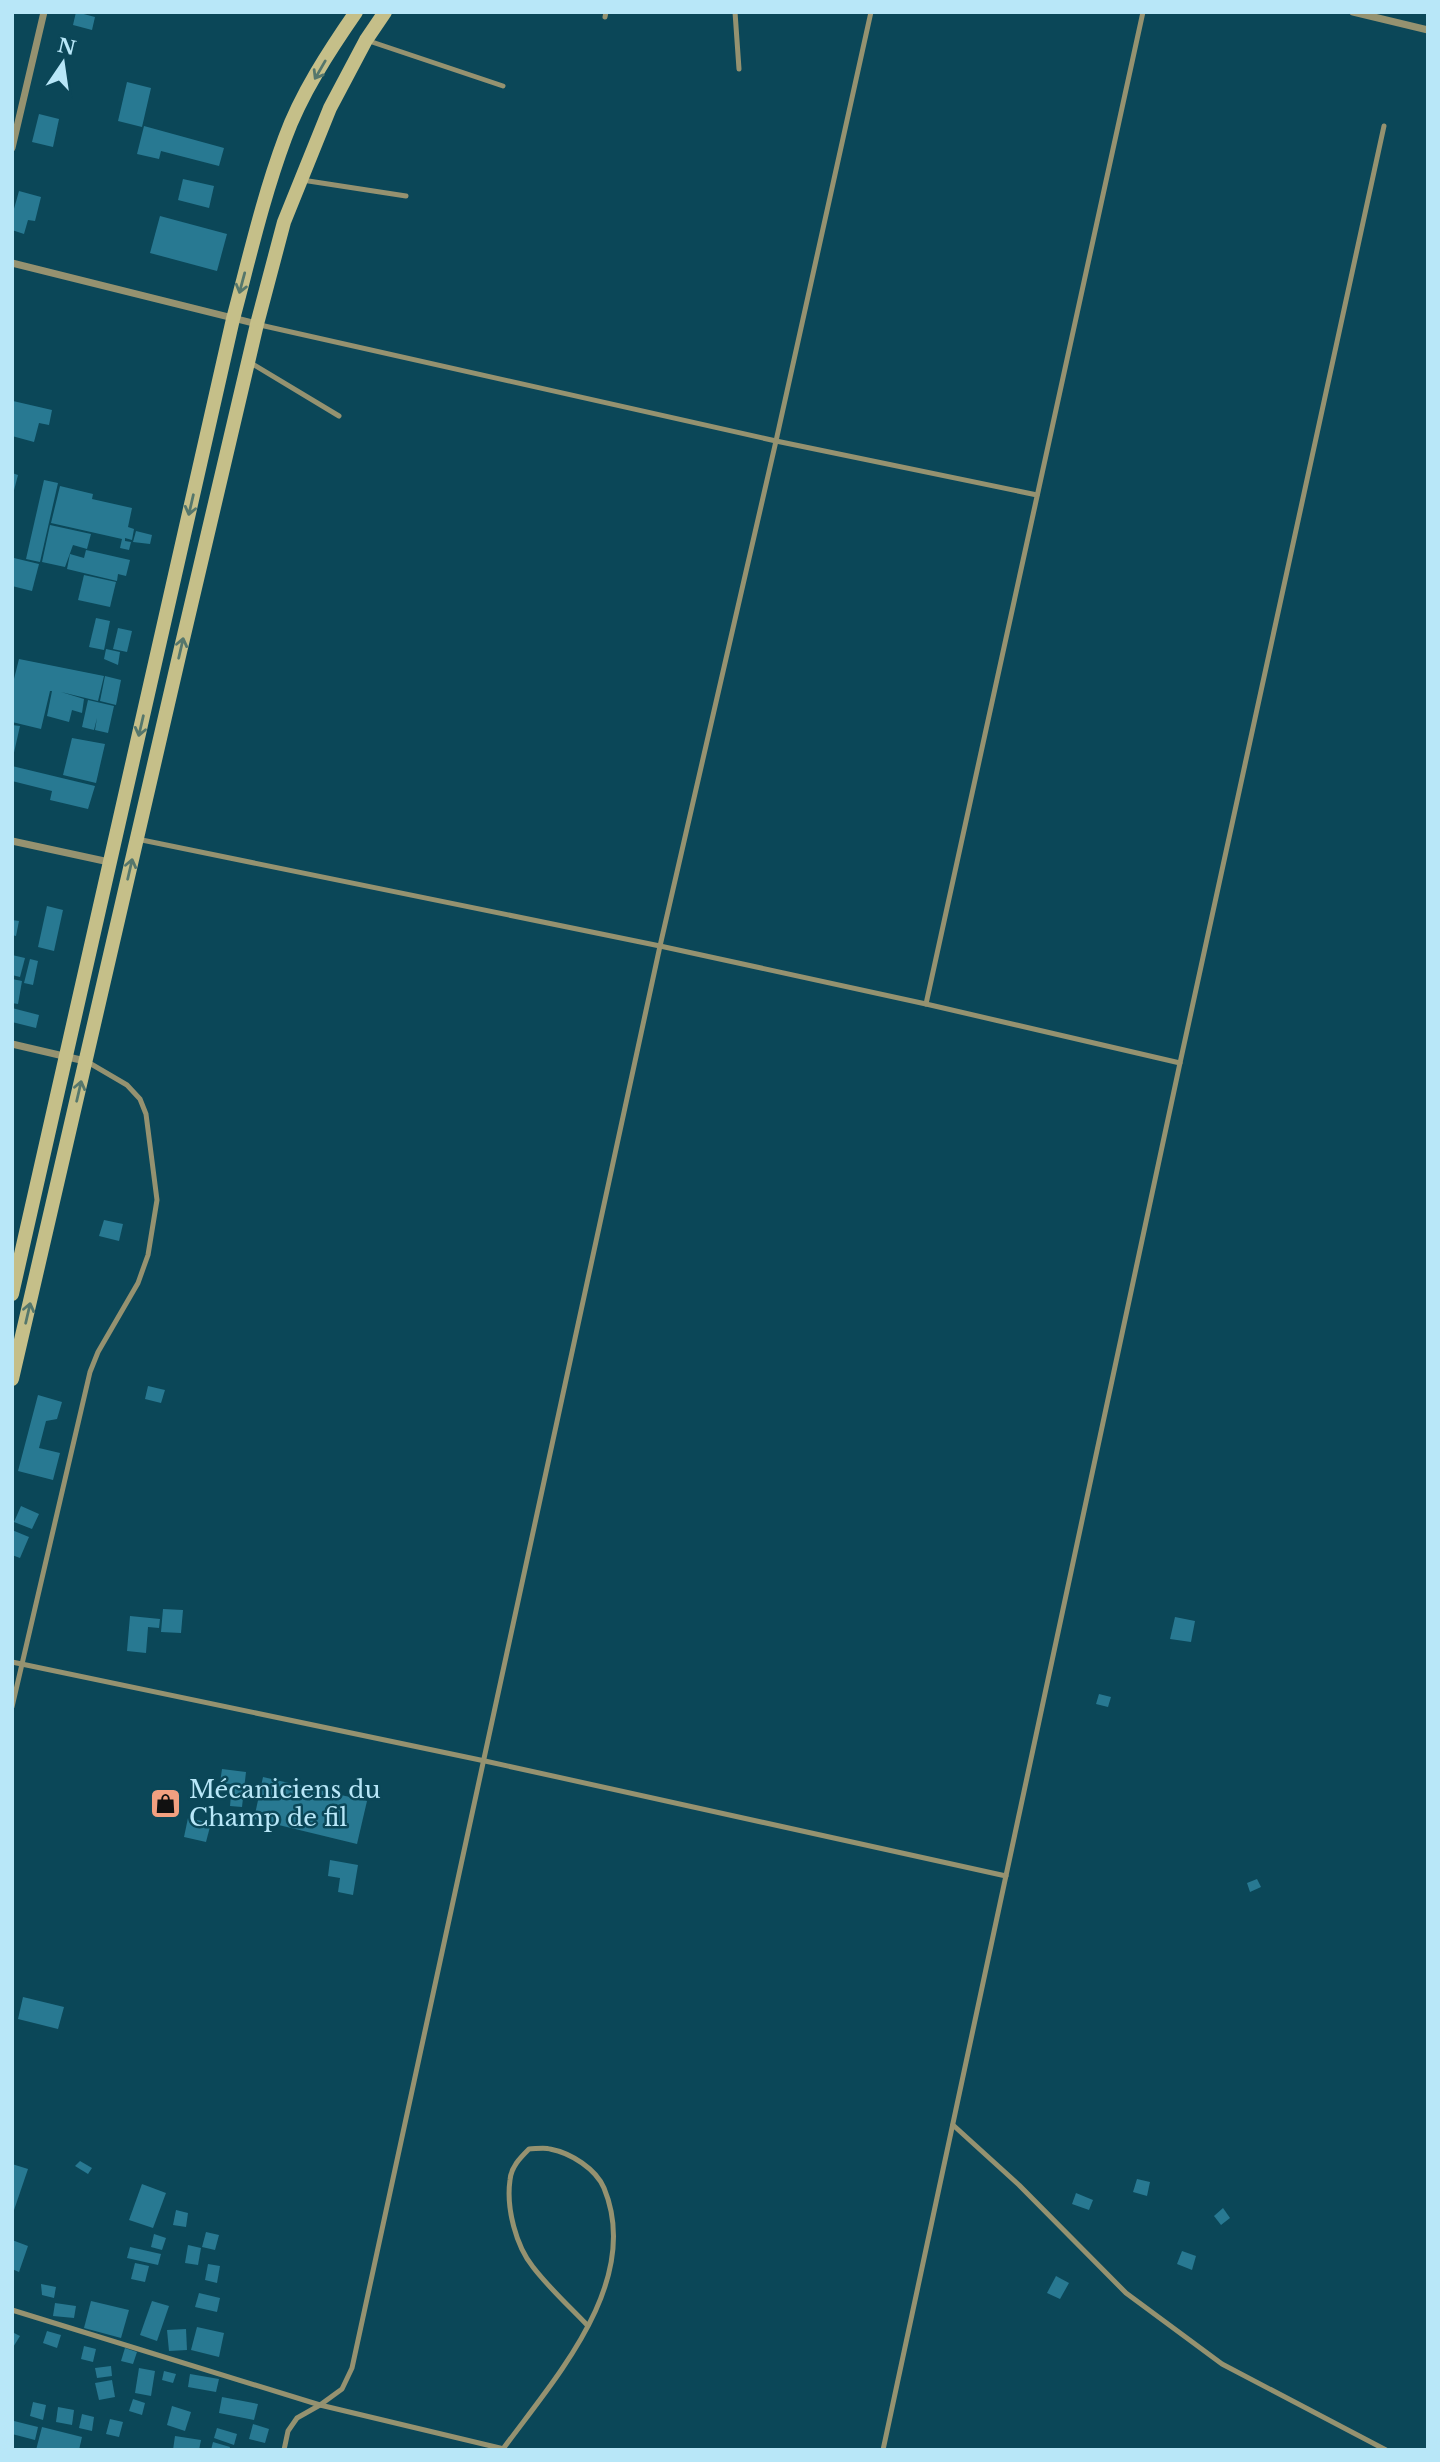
<svg xmlns="http://www.w3.org/2000/svg" width="1440" height="2462" font-family="'Libre Baskerville',serif">
  <rect width="100%" height="100%" fill="#0b4758"/>
  <g fill="#287992">
    <path d="M76 12 95 17 92 30 73 25Z"/>
    <path d="M127 82 151 88 142 127 118 121Z"/>
    <path d="M39 114 59 119 53 147 32 142Z"/>
    <path d="M144 126 224 148 219 166 161 151 159 159 137 154Z"/>
    <path d="M183 179 214 186 209 208 178 200Z"/>
    <path d="M19 191 41 197 35 221 28 220 24 234 12 230V216Z"/>
    <path d="M160 216 227 234 217 271 150 253Z"/>
    <path d="M13 401 52 410 49 425 39 423 34 442 12 436Z"/>
    <path d="M12 473 18 475 13 494H12Z"/>
    <path d="M44 480 58 483 40 562 26 559Z"/>
    <path d="M60 486 93 494 92 499 132 508 128 527 134 529 132 540 125 538V541L131 542 129 550 120 548 122 539 51 523Z"/>
    <path d="M50 525 91 534 87 549 73 545 65 567 42 562Z"/>
    <path d="M136 531 152 535 150 544 133 542Z"/>
    <path d="M86 550 130 560 126 576 118 574 117 581 67 569 70 554 84 558Z"/>
    <path d="M14 558 39 564 32 591 12 586Z"/>
    <path d="M84 575 116 582 110 607 78 600Z"/>
    <path d="M96 618 110 621 104 650 89 647Z"/>
    <path d="M118 628 132 631 127 652 113 649Z"/>
    <path d="M106 649 120 652 118 665 104 659Z"/>
    <path d="M19 659 104 676 98 701 61 692 84 699 82 713 72 710 69 722 47 716 52 691H50L41 729 12 722V687Z"/>
    <path d="M105 676 121 680 116 705 100 701Z"/>
    <path d="M88 700 114 706 108 733 95 730 97 718 94 730 82 727Z"/>
    <path d="M12 725 20 726 13 757H12Z"/>
    <path d="M72 738 105 744 96 783 63 775Z"/>
    <path d="M12 766 95 786 88 809 50 800 52 791 12 781Z"/>
    <path d="M47 906 63 910 54 951 38 947Z"/>
    <path d="M12 920 19 921 16 936 12 935Z"/>
    <path d="M12 955 25 958 20 977 12 975Z"/>
    <path d="M30 959 38 961 33 985 24 983Z"/>
    <path d="M12 979 22 981 18 1004 12 1003Z"/>
    <path d="M12 1008 39 1015 36 1028 12 1022Z"/>
    <path d="M104 1220 123 1224 119 1241 99 1236Z"/>
    <path d="M148 1386 165 1390 161 1403 145 1399Z"/>
    <path d="M38 1395 62 1402 57 1419 46 1421 39 1448 60 1453 53 1480 18 1471Z"/>
    <path d="M21 1506 39 1514 32 1529 14 1522Z"/>
    <path d="M12 1530 29 1537 20 1558 12 1555Z"/>
    <path d="M163 1609 183 1610 181 1633 161 1632Z"/>
    <path d="M130 1616 160 1619 159 1628 148 1627 146 1653 127 1651Z"/>
    <path d="M1175 1617 1195 1621 1191 1642 1170 1639Z"/>
    <path d="M1099 1694 1111 1697 1108 1707 1096 1704Z"/>
    <path d="M222 1769 246 1772 242 1807 230 1806 232 1784 220 1783Z"/>
    <path d="M263 1777 367 1801 357 1844 254 1819Z"/>
    <path d="M188 1818 211 1823 206 1842 184 1837Z"/>
    <path d="M330 1860 358 1865 353 1895 338 1892 340 1878 328 1876Z"/>
    <path d="M1257 1879 1261 1887 1250 1892 1247 1883Z"/>
    <path d="M23 1997 64 2007 58 2029 18 2019Z"/>
    <path d="M80 2161 92 2168 88 2174 75 2166Z"/>
    <path d="M12 2164 28 2169 13 2213H12Z"/>
    <path d="M1137 2179 1150 2182 1147 2196 1133 2192Z"/>
    <path d="M142 2184 166 2193 153 2228 129 2220Z"/>
    <path d="M1076 2193 1093 2200 1089 2210 1072 2204Z"/>
    <path d="M1223 2208 1230 2218 1221 2225 1214 2216Z"/>
    <path d="M176 2210 188 2213 186 2227 173 2225Z"/>
    <path d="M206 2232 219 2235 215 2250 202 2247Z"/>
    <path d="M154 2234 166 2238 162 2250 151 2247Z"/>
    <path d="M12 2240 28 2246 19 2272 12 2269Z"/>
    <path d="M188 2245 201 2248 198 2265 185 2263Z"/>
    <path d="M130 2247 161 2254 158 2265 127 2258Z"/>
    <path d="M1182 2251 1196 2256 1192 2270 1177 2264Z"/>
    <path d="M135 2263 149 2266 145 2282 131 2279Z"/>
    <path d="M208 2264 220 2266 217 2283 205 2280Z"/>
    <path d="M1056 2276 1069 2283 1060 2299 1047 2293Z"/>
    <path d="M41 2284 56 2287 54 2298 42 2295Z"/>
    <path d="M199 2293 220 2298 217 2312 195 2307Z"/>
    <path d="M91 2301 129 2310 121 2338 84 2328Z"/>
    <path d="M152 2301 169 2306 157 2341 140 2335Z"/>
    <path d="M55 2303 76 2306 74 2318 53 2316Z"/>
    <path d="M197 2327 224 2333 219 2357 191 2350Z"/>
    <path d="M186 2329 187 2350 169 2351 167 2330Z"/>
    <path d="M47 2331 61 2335 57 2348 43 2343Z"/>
    <path d="M12 2332 20 2336 12 2349Z"/>
    <path d="M84 2346 96 2349 93 2362 81 2359Z"/>
    <path d="M125 2348 137 2352 133 2364 121 2361Z"/>
    <path d="M111 2366 112 2376 97 2378 95 2368Z"/>
    <path d="M139 2368 155 2371 151 2396 135 2393Z"/>
    <path d="M164 2371 176 2374 173 2383 162 2380Z"/>
    <path d="M190 2374 219 2379 216 2392 188 2387Z"/>
    <path d="M112 2380 115 2397 99 2400 95 2383Z"/>
    <path d="M222 2397 258 2404 254 2420 219 2413Z"/>
    <path d="M133 2399 145 2403 142 2415 129 2411Z"/>
    <path d="M33 2402 46 2405 43 2420 30 2416Z"/>
    <path d="M172 2406 191 2412 185 2431 167 2425Z"/>
    <path d="M58 2407 74 2410 72 2425 56 2422Z"/>
    <path d="M82 2414 94 2417 92 2431 79 2428Z"/>
    <path d="M110 2419 123 2422 119 2437 106 2434Z"/>
    <path d="M14 2421 38 2427 35 2440 12 2434Z"/>
    <path d="M253 2424 269 2429 265 2443 249 2439Z"/>
    <path d="M42 2427 82 2437 79 2450H36Z"/>
    <path d="M217 2428 237 2434 234 2445 214 2438Z"/>
    <path d="M175 2436 201 2440 199 2450H173Z"/>
    <path d="M213 2442 230 2447 229 2450H211Z"/>
  </g>
  <g fill="none" stroke-linecap="round" stroke-linejoin="round">
    <g stroke="#959270" stroke-width="5">
      <path d="M735 12 739 69"/>
      <path d="M605 17 606 12"/>
      <path d="M369 41 503 86"/>
      <path d="M302 180 406 196"/>
      <path d="M260 325 776 441 1037 495"/>
      <path d="M251 363 339 416"/>
      <path d="M137 839 660 946 926 1004 1180 1063 1384 126"/>
      <path d="M926 1004 1143 12"/>
      <path d="M12 1662 485 1761 1006 1876"/>
      <path d="M12 1707 90 1372 98 1352 138 1283 148 1255 157 1200 146 1114 140 1099 127 1085 86 1061"/>
      <path d="M953 2125 1019 2185 1126 2293 1222 2364 1386 2450"/>
      <path d="M12 2310 320 2405 504 2449"/>
      <path d="M503 2449C554 2379 643 2282 604 2188 596 2169 571 2153 550 2149 544 2147 535 2149 529 2149 520 2158 511 2167 510 2180 506 2208 516 2246 533 2267 549 2288 570 2307 588 2326"/>
      <path d="M284 2450 288 2431 297 2418 320 2405 342 2389 352 2368 660 946 776 441 871 12"/>
      <path d="M883 2450 1180 1063"/>
    </g>
    <g stroke="#959270" stroke-width="7">
      <path d="M1353 12 1428 30"/>
      <path d="M12 148 44 12"/>
      <path d="M12 263 257 324"/>
      <path d="M12 841 109 862"/>
      <path d="M12 1044 85 1061"/>
    </g>
    <g stroke="#c5bf89" stroke-width="14">
      <path d="M12 1294 233 319C249 259 263 197 285 138 301 94 329 51 356 12"/>
      <path d="M12 1379 180 652 257 324 284 222 330 108 366 40 385 12"/>
    </g>
  </g>
  <defs><path id="oneway-shaft" d="M-6 0H5M1.5-3L5.5 0L1.5 3" fill="none" stroke-width="1.6" stroke-linecap="round" stroke-linejoin="round" transform="scale(1.75)"/></defs>
  <g stroke="#55776c">
    <use href="#oneway-shaft" transform="translate(320 70) rotate(120)"/>
    <use href="#oneway-shaft" transform="translate(242 283) rotate(105)"/>
    <use href="#oneway-shaft" transform="translate(191 505) rotate(103)"/>
    <use href="#oneway-shaft" transform="translate(181 648) rotate(-77)"/>
    <use href="#oneway-shaft" transform="translate(141 726) rotate(103)"/>
    <use href="#oneway-shaft" transform="translate(130 869) rotate(-77)"/>
    <use href="#oneway-shaft" transform="translate(79 1091) rotate(-77)"/>
    <use href="#oneway-shaft" transform="translate(28 1313) rotate(-77)"/>
  </g>
  <defs>
    <symbol id="shop-square" viewBox="-11 -11 22 22"><rect x="-9" y="-9" width="18" height="18" rx="4" fill="#f2a080" stroke="#0b4758"/><path d="M-5-2.5h2.3a2.7 3.5 0 0 1 5.4 0H5L5.5 6h-11ZM-1.5-2.5h3a1.5 2.3 0 0 0-3 0Z" fill="#111"/></symbol>
  </defs>
  <g fill-rule="evenodd">
    <use href="#shop-square" x="148" y="1786" width="35" height="35"/>
  </g>
  <g text-anchor="middle" dominant-baseline="central" stroke-width="5" stroke-linejoin="round" paint-order="stroke">
    <g font-size="24" fill="#b8e7f8" stroke="#0b4758" text-anchor="start">
      <text x="189" y="1789">Mécaniciens du<tspan x="189" dy="28">Champ de fil</tspan></text>
    </g>
  </g>
  <rect width="1440" height="2462" fill="none" stroke="#b8e7f8" stroke-width="28"/>
  <g transform="translate(63 63) rotate(13)" stroke="#0b4758" stroke-width="5" paint-order="stroke">
  <path d="M0-5L12 26L0 18L-12 26Z" fill="#b8e7f8"/>
  <text y="-10" font-size="19" font-weight="bold" text-anchor="middle" fill="#b8e7f8">N</text>
  </g>
</svg>
